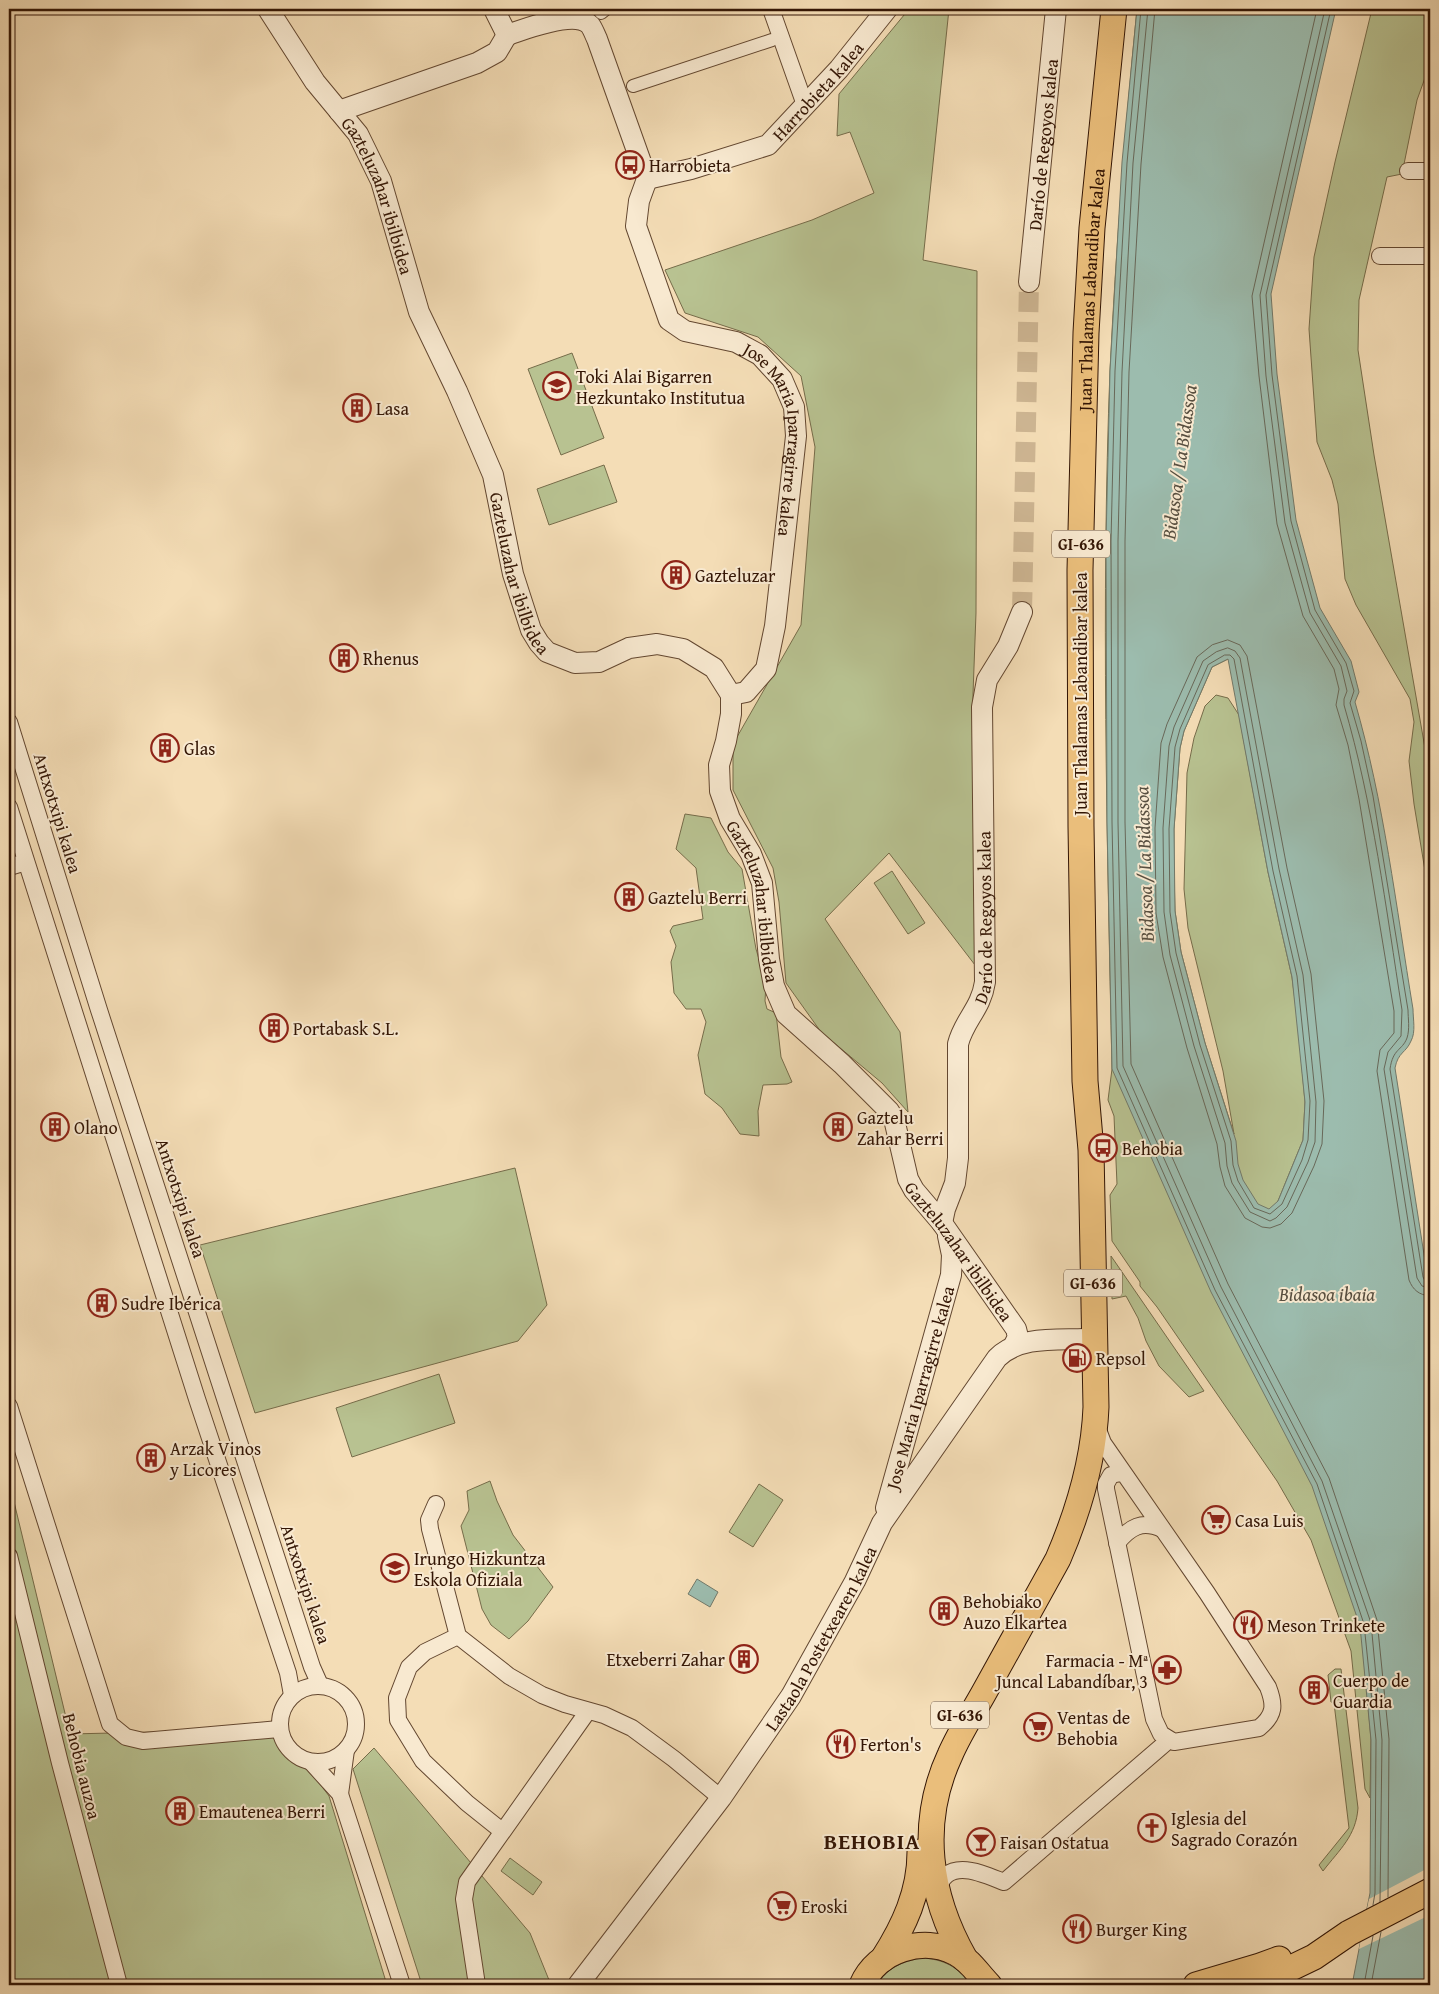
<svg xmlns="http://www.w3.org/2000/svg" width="1439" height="1994" font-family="'Gentium Book Plus',serif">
  <rect width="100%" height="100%" fill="#f4ddb6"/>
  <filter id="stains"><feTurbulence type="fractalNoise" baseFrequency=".004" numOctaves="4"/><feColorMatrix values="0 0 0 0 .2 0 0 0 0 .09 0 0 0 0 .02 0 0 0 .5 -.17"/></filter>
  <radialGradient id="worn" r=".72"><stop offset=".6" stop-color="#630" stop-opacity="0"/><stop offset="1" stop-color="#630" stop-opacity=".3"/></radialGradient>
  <g fill="#b8c291" stroke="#766c4a">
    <path d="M909 9H949L923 260 977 271 976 613 973 694 977 959 975 965 889 853 825 919 900 1032 908 1112 882 1083 821 1032 786 983 779 902 773 868 733 790V744L801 625 815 447 801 376 758 337 685 313 665 270 812 220 874 193 850 132 837 136 839 94Z"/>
    <path d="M1137 9 1228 659 1212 667 1184 731 1180 748 1174 829V873L1175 911 1181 952 1205 1043 1234 1134 1223 1071 1188 928 1184 889 1187 773 1194 738 1205 706 1216 695 1228 698 1239 715 1268 872 1292 977 1298 1024 1305 1102 1303 1140 1278 1201 1345 1426 1371 1740 1370 1798 1365 1789 1351 1651 1311 1540 1277 1481 1157 1307 1140 1286V1282L1112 1241 1110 1195 1117 1184 1114 1116 1108 1100 1112 1069C1107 836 1101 603 1110 370 1116 249 1125 129 1137 9Z"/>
    <path d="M1372 9H1430V64L1417 100 1402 174 1387 177 1359 300 1358 350 1374 455 1430 777V901L1414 804 1409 761 1414 722 1410 699 1356 605 1345 579 1338 504 1332 480 1317 442 1309 329 1314 257 1335 162Z"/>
    <path d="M572 353 604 438 561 455 528 369Z"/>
    <path d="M604 465 617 502 549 525 537 489Z"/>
    <path d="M685 814 711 818 728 852 742 869 756 949 766 983 765 1001 767 1009 776 1013 781 1057 792 1082 787 1084 763 1085 758 1111 759 1136 740 1134 722 1108 705 1094 698 1055 706 1022 701 1009H686L674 993 671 962 676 946 670 931 673 926 703 919 696 868 676 849Z"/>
    <path d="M892 871 925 923 908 934 874 883Z"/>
    <path d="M515 1168 547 1305 518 1341 255 1413 200 1245Z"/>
    <path d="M1111 1256 1204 1391 1189 1397 1159 1366 1146 1341 1138 1318 1126 1296 1112 1299Z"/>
    <path d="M439 1374 455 1423 352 1457 336 1408Z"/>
    <path d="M9 1481 70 1734 279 1729 329 1796 387 1985H9Z"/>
    <path d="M490 1481 497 1501 513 1535 553 1587 528 1621 509 1639 491 1625 482 1609 461 1526 469 1510 467 1491Z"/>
    <path d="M759 1484 783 1500 753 1547 729 1532Z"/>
    <path d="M1335 1669H1341L1358 1808C1356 1836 1340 1849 1323 1871L1319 1865 1349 1828 1334 1703 1331 1702 1328 1675Z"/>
    <path d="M374 1748 530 1933 551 1985H422L353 1769Z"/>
    <path d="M510 1858 542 1882 533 1895 501 1871Z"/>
    <path d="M922 1958C943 1959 959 1967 971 1985H877C887 1968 903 1961 922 1958Z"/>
  </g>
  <g fill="#9cbcae" stroke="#72796a" fill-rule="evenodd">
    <path d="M1137 9H1336L1271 294 1277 374 1296 520 1320 608 1351 661 1359 692 1355 702C1384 802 1396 906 1413 1009 1413 1019 1416 1032 1411 1041 1406 1053 1398 1052 1395 1068L1430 1293V1985H1352L1370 1893 1371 1740 1360 1626 1312 1486 1211 1292 1112 1069 1107 822 1106 541 1110 371 1122 162ZM1228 659 1268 872 1292 977 1305 1102 1303 1140 1278 1201 1269 1209 1258 1204 1243 1180 1238 1164 1236 1141 1205 1043 1181 952 1175 911 1174 829 1180 748 1184 731 1212 667Z"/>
    <path d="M697 1579 718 1592 710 1607 688 1594Z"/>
  </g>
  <path fill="#f4ddb6" d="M1430 1867V1915L1359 1949 1369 1899Z"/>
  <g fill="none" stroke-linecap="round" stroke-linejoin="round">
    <g stroke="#686859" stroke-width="1">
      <path d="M1141 9 1127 163 1115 371 1111 541 1112 822 1117 1068 1215 1290 1317 1484 1364 1624 1376 1740 1375 1893 1373 1905"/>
      <path d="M1148 9 1133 163 1122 372 1118 541V822L1123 1066 1221 1287 1322 1481 1371 1623 1382 1740 1380 1902"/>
      <path d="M1155 9 1141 164 1129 372 1125 541V822L1131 1064 1228 1284 1329 1478 1377 1620 1389 1739 1388 1897"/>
      <path d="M1317 9 1252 296 1259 376 1277 524 1303 616 1334 669 1339 689 1336 705 1348 745 1359 799 1394 1011V1033L1380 1050 1377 1071 1409 1280C1413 1290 1419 1295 1430 1296"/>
      <path d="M1325 9 1260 295 1266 376 1285 523 1310 613 1341 666 1347 691 1344 699V705C1373 804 1386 908 1402 1010L1401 1036 1388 1052 1384 1069 1417 1278 1422 1286 1430 1288"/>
      <path d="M1331 9 1266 295 1272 375 1291 521 1315 610 1346 663 1354 691 1350 703 1361 741 1373 796 1408 1010C1408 1018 1410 1029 1407 1038 1402 1051 1393 1048 1390 1069L1423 1277 1425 1281 1430 1282"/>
      <path d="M1228 640 1240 645 1247 656 1287 868 1311 974 1324 1101 1322 1144 1314 1166 1292 1213 1281 1224 1270 1228 1262 1227 1245 1218 1225 1186 1220 1167 1217 1144 1187 1048 1163 957 1156 913 1155 828 1161 743 1167 724 1197 657 1212 645Z"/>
      <path d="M1228 648 1235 651 1240 658 1279 869 1303 975 1316 1102 1315 1142 1308 1162 1287 1207 1276 1218 1270 1221 1250 1212 1232 1183 1227 1166 1225 1143 1194 1046 1170 955 1164 912 1163 828 1169 746 1174 727 1203 661 1216 652Z"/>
      <path d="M1225 655H1230L1234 659 1273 871 1297 976 1310 1101 1308 1140 1302 1160 1282 1204 1270 1214 1254 1208 1238 1181 1233 1165 1231 1141 1200 1045 1176 953 1170 912 1169 829 1175 747 1180 729 1208 665Z"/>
      <path d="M1364 1985 1373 1936"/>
      <path d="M1371 1985 1381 1932"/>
    </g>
    <path stroke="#cdb592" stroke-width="20" stroke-dasharray="20 10" stroke-linecap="butt" d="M1022 612 1029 282"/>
    <defs>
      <g id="pedestrian">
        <path d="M598 9 601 13 606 9"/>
        <path d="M633 86 772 40"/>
      </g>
      <g id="minor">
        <path d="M771 9 805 105"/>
        <path d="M1408 171H1430"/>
        <path d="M1380 256H1430"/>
        <path d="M9 722 99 1010 312 1667 320 1685"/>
        <path d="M9 807 197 1399 288 1673 292 1695"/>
        <path d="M9 867 26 862"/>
        <path d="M9 1406 110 1724 126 1737 143 1741 279 1729"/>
        <path d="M1097 1427 1103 1443 1207 1593 1268 1687C1275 1705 1275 1715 1259 1728L1174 1742 1161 1734 1154 1719 1106 1489V1484L1111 1475 1121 1473 1125 1475"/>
        <path d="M436 1504 429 1520 430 1529 458 1636 509 1676 542 1695 565 1704 604 1715 632 1728 674 1759 721 1798"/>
        <path d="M1117 1543C1130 1527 1142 1520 1162 1529"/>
        <path d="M9 1556 60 1763 119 1985"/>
        <path d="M458 1636 425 1652 409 1667 397 1698 398 1720 423 1761 467 1803 502 1831"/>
        <circle cx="318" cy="1724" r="38"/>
        <path d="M311 1762 340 1794 402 1985"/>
        <path d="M340 1794 346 1750"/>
        <path d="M937 1892C946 1856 981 1873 1004 1882L1169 1740"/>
        <path d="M477 1985 464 1899 467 1882 588 1711"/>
      </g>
      <g id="tertiary">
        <path id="s1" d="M268 9 315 82 358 134 381 181 419 312 457 391 493 475 513 574 531 630 539 643 547 652 575 663 599 662 629 648 657 644 683 649 714 668 731 695V714L726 741 719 765 720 791 730 819 751 854 762 883 769 959 774 986 786 1014 842 1064 889 1111 894 1119 908 1179 914 1190 942 1223 1016 1329 1018 1337 1014 1345"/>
        <path d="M494 9 507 35"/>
        <path id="s2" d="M507 35C526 29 575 9 590 25 593 29 595 35 597 39L647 179 639 201 636 226 669 320 685 331 736 342 760 355 782 379 794 407 796 436 775 626 766 669 746 692 731 695"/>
        <path d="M339 111 477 63 497 52 507 35"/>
        <path id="s3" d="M647 179 691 169 768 145 839 69 887 9"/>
        <path id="s4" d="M1029 282 1056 9"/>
        <path id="s5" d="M942 1223 945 1209 955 1183 958 1158V1044C964 1020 981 1009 985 982L982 707 987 680 1008 646 1022 612"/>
        <path id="s6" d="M886 1508 951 1275 952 1255 948 1236"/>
        <path id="s7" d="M578 1985 721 1798 791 1696 855 1581 882 1523 997 1358C1019 1336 1055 1340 1084 1339"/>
      </g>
      <g id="primary">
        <path d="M883 1959C904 1926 920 1892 920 1852"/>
        <path id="s8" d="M965 1959C929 1896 918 1824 950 1755 960 1732 974 1711 986 1689 1010 1645 1034 1602 1058 1559 1079 1510 1094 1460 1096 1407L1091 1150 1085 1081 1081 826 1080 570 1086 333 1092 228 1114 9"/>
        <path d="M862 1985C877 1950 923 1935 956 1953 971 1961 978 1974 989 1985"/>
        <path d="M1196 1985 1260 1966 1279 1959"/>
        <path d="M1256 1985 1314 1957 1349 1933 1430 1891"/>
      </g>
    </defs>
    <use href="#pedestrian" stroke="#634730" stroke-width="14"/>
    <use href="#minor" stroke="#634730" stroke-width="18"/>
    <use href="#tertiary" stroke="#634730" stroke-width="22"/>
    <use href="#primary" stroke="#331504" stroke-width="27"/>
    <use href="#pedestrian" stroke="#f8e9d0" stroke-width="12"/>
    <use href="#minor" stroke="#f8e9d0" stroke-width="16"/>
    <use href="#tertiary" stroke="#f8e9d0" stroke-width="20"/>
    <use href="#primary" stroke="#eabe7b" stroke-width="25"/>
  </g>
  <defs>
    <symbol id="bus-ring" viewBox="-11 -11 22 22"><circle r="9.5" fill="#f8e9d0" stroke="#8f2418" stroke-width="1.5"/><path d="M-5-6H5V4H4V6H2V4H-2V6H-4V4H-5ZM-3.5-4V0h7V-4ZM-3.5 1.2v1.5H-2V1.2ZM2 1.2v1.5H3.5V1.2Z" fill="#8f2418"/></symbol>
    <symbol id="school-ring" viewBox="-11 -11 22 22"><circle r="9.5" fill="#f8e9d0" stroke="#8f2418" stroke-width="1.5"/><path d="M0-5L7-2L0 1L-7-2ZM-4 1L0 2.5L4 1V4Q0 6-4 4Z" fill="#8f2418"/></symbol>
    <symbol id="building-ring" viewBox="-11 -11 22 22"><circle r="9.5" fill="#f8e9d0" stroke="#8f2418" stroke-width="1.5"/><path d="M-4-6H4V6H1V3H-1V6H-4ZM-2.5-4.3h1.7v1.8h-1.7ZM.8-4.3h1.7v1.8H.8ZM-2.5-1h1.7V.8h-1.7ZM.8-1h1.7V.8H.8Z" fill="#8f2418"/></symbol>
    <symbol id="fuel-ring" viewBox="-11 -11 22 22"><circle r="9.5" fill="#f8e9d0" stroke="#8f2418" stroke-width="1.5"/><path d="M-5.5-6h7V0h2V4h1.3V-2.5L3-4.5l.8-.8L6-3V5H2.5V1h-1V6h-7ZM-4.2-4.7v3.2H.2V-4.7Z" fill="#8f2418"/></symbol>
    <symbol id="supermarket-ring" viewBox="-11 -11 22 22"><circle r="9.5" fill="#f8e9d0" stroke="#8f2418" stroke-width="1.5"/><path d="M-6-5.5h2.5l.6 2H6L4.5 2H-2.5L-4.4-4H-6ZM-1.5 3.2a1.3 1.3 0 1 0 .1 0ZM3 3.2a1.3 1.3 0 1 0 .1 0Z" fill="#8f2418"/></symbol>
    <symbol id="restaurant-ring" viewBox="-11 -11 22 22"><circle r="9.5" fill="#f8e9d0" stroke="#8f2418" stroke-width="1.5"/><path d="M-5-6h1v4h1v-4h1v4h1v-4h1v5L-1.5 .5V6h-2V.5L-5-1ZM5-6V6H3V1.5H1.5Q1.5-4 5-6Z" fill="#8f2418"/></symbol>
    <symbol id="pharmacy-ring" viewBox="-11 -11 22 22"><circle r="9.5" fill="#f8e9d0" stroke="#8f2418" stroke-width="1.5"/><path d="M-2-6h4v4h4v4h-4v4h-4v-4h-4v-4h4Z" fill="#8f2418"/></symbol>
    <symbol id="church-ring" viewBox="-11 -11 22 22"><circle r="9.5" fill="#f8e9d0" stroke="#8f2418" stroke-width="1.5"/><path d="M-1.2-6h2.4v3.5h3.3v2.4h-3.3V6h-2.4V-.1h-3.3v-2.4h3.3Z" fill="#8f2418"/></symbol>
    <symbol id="bar-ring" viewBox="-11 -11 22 22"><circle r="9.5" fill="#f8e9d0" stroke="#8f2418" stroke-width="1.5"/><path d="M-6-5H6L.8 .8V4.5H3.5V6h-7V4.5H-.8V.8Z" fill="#8f2418"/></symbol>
  </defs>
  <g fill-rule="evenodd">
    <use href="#bus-ring" x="614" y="149" width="32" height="32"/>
    <use href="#school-ring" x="541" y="370" width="32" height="32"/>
    <use href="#building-ring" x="341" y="392" width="32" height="32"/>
    <use href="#building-ring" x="660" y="559" width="32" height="32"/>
    <use href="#building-ring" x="328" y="642" width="32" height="32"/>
    <use href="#building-ring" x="149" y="732" width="32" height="32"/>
    <use href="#building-ring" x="613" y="881" width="32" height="32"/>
    <use href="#building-ring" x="258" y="1012" width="32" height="32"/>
    <use href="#building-ring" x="39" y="1111" width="32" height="32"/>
    <use href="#building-ring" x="822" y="1111" width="32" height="32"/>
    <use href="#bus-ring" x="1087" y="1132" width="32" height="32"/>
    <use href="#building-ring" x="86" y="1287" width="32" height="32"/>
    <use href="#fuel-ring" x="1061" y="1342" width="32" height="32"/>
    <use href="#building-ring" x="135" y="1442" width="32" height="32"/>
    <use href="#supermarket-ring" x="1200" y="1504" width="32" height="32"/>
    <use href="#school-ring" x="379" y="1552" width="32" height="32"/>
    <use href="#building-ring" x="928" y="1595" width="32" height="32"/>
    <use href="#restaurant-ring" x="1232" y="1609" width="32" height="32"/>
    <use href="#building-ring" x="728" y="1643" width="32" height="32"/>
    <use href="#pharmacy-ring" x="1151" y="1654" width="32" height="32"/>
    <use href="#building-ring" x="1298" y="1674" width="32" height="32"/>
    <use href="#supermarket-ring" x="1022" y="1711" width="32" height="32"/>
    <use href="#restaurant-ring" x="825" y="1728" width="32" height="32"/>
    <use href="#building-ring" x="164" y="1795" width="32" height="32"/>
    <use href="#church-ring" x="1136" y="1812" width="32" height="32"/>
    <use href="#bar-ring" x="965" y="1826" width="32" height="32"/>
    <use href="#supermarket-ring" x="766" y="1890" width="32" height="32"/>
    <use href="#restaurant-ring" x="1061" y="1913" width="32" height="32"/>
  </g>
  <g text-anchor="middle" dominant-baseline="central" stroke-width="4" stroke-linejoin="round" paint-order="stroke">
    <g fill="#f8e9d0" stroke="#6e5541" stroke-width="1">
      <rect x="1052" y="530.5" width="58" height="27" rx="4"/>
      <rect x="1064" y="1269.5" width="58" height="27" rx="4"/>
      <rect x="931" y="1701.5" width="58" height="27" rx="4"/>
    </g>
    <g font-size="16" font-weight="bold" fill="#331504">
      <text x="1081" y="544">GI-636</text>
      <text x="1093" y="1283">GI-636</text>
      <text x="960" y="1715">GI-636</text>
    </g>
    <g font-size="18" fill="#331504" stroke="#f8e9d0">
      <text stroke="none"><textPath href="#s3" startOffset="199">Harrobieta kalea</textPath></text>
      <text stroke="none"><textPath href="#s4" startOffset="138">Darío de Regoyos kalea</textPath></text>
      <text stroke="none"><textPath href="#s1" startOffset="219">Gazteluzahar ibilbidea</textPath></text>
      <text stroke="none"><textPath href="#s8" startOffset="1712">Juan Thalamas Labandibar kalea</textPath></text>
      <text stroke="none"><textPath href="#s2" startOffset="586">Jose Maria Iparragirre kalea</textPath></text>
      <text stroke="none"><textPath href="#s1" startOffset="624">Gazteluzahar ibilbidea</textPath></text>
      <text transform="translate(1080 694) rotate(-90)">Juan Thalamas Labandibar kalea</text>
      <text transform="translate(58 813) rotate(73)">Antxotxipi kalea</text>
      <text stroke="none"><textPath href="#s1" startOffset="1134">Gazteluzahar ibilbidea</textPath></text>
      <text stroke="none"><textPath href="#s5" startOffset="314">Darío de Regoyos kalea</textPath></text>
      <text transform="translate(181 1198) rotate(72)">Antxotxipi kalea</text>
      <text stroke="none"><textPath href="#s1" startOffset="1554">Gazteluzahar ibilbidea</textPath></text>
      <text stroke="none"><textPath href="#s6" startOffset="125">Jose Maria Iparragirre kalea</textPath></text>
      <text transform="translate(306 1584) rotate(72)">Antxotxipi kalea</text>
      <text stroke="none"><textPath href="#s7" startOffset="424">Lastaola Postetxearen kalea</textPath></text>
      <text transform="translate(82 1766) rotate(76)">Behobia auzoa</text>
    </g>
    <g font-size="18" fill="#331504" stroke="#f8e9d0" text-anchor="start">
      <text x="649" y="165">Harrobieta</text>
      <text x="576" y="376">Toki Alai Bigarren<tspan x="576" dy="21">Hezkuntako Institutua</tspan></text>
      <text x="376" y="408">Lasa</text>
      <text x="695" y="575">Gazteluzar</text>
      <text x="363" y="658">Rhenus</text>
      <text x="184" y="748">Glas</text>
      <text x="648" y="897">Gaztelu Berri</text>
      <text x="293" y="1028">Portabask S.L.</text>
      <text x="857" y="1117">Gaztelu<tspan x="857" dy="21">Zahar Berri</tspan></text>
      <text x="74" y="1127">Olano</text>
      <text x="1122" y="1148">Behobia</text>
      <text x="121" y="1303">Sudre Ibérica</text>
      <text x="1096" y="1358">Repsol</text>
      <text x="170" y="1448">Arzak Vinos<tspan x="170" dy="21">y Licores</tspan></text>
      <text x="1235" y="1520">Casa Luis</text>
      <text x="414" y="1558">Irungo Hizkuntza<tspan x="414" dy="21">Eskola Ofiziala</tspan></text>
      <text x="963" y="1601">Behobiako<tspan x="963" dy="21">Auzo Elkartea</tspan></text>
      <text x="1267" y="1625">Meson Trinkete</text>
      <text x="725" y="1659" text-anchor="end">Etxeberri Zahar</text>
      <text x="1148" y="1660" text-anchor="end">Farmacia - Mª<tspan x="1148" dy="21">Juncal Labandíbar, 3</tspan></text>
      <text x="1333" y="1680">Cuerpo de<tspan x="1333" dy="21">Guardia</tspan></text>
      <text x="1057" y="1717">Ventas de<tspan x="1057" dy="21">Behobia</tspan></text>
      <text x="860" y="1744">Ferton's</text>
      <text x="199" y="1811">Emautenea Berri</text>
      <text x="1171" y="1818">Iglesia del<tspan x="1171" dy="21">Sagrado Corazón</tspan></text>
      <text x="1000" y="1842">Faisan Ostatua</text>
      <text x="801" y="1906">Eroski</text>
      <text x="1096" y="1929">Burger King</text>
    </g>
    <g font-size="19" font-style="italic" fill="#584f40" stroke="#f8e9d0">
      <text transform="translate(1179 462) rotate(-82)">Bidasoa / La Bidassoa</text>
      <text transform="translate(1144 864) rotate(-92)">Bidasoa / La Bidassoa</text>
      <text x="1327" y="1294">Bidasoa ibaia</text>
    </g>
    <g font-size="22" font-weight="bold" letter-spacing="1" fill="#331504" stroke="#f8e9d0">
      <text x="872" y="1841">BEHOBIA</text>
    </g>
  </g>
  <rect width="1439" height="1994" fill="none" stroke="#f4ddb6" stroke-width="30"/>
  <rect x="10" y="10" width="1419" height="1974" fill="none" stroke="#331504" stroke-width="2.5"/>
  <rect x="15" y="15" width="1409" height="1964" fill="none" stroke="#331504"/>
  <rect width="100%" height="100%" filter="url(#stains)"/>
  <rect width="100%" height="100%" fill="url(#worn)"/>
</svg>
